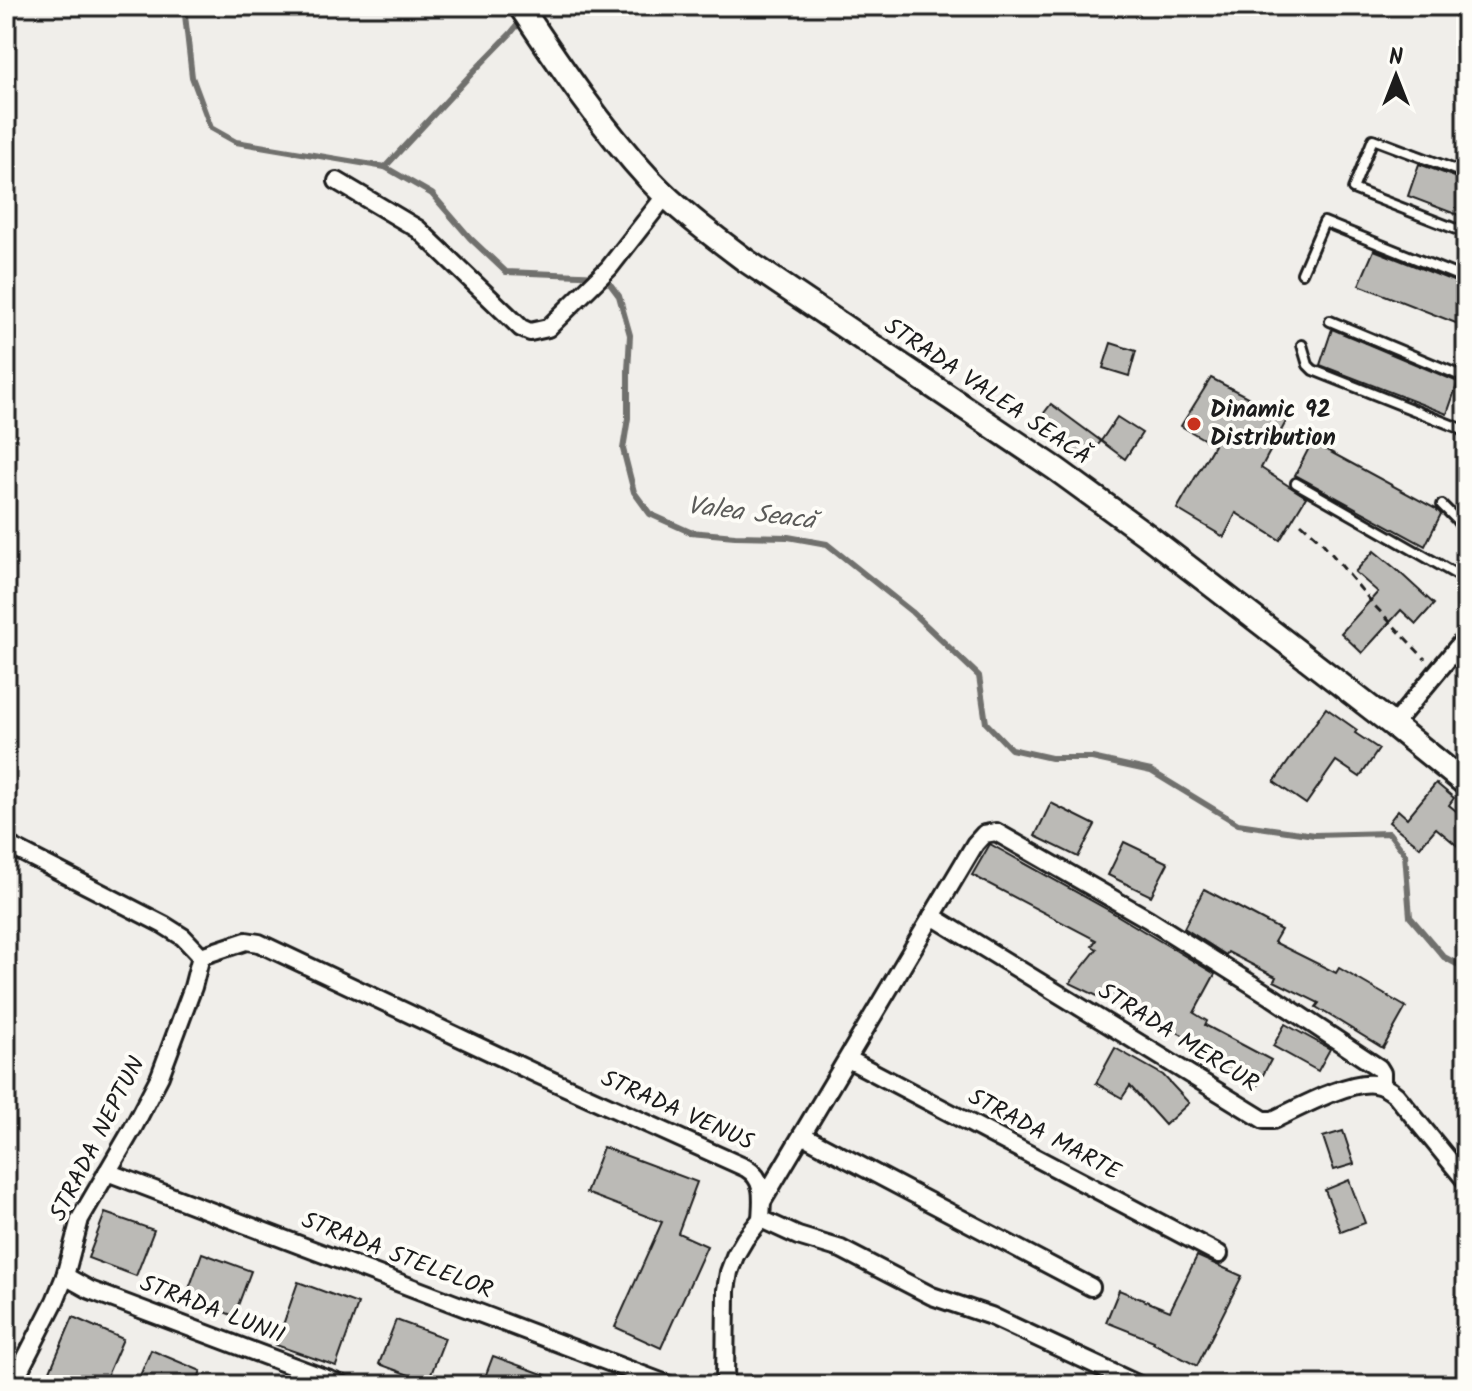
<svg xmlns="http://www.w3.org/2000/svg" width="1472" height="1391" font-family="Kalam,sans-serif">
  <rect width="100%" height="100%" fill="#f0eeea"/>
  <filter id="ink" filterUnits="userSpaceOnUse"><feTurbulence type="fractalNoise" baseFrequency=".0125" numOctaves="2"/><feDisplacementMap in="SourceGraphic" scale="16" xChannelSelector="R" yChannelSelector="G"/><feConvolveMatrix kernelMatrix="1 2 1 2 8 2 1 2 1" color-interpolation-filters="sRGB"/></filter>
  <g filter="url(#ink)">
    <g fill="none" stroke-linecap="round" stroke-linejoin="round">
      <g stroke="#706f6d" stroke-width="6">
        <path d="M184 6 192 77 211 128 236 142 385 167 432 194 470 238 506 272 604 276 619 296 630 335 628 371V418L623 449 634 492 650 514 690 532 735 536 788 537 827 544 912 612 979 676 986 723 1011 749 1051 758H1092L1151 771 1238 824 1314 835 1389 833 1405 854 1410 917 1444 957 1466 969"/>
        <path d="M385 167 475 70 511 33 523 18"/>
      </g>
    </g>
    <g fill="#bbbab6" stroke="#1c1c1c" stroke-width="2">
      <path d="M1419 164 1466 181V218L1408 196Z"/>
      <path d="M1374 250 1466 286V327L1359 285Z"/>
      <path d="M1332 329 1458 382 1447 414 1320 365Z"/>
      <path d="M1111 343 1136 351 1129 376 1103 368Z"/>
      <path d="M1211 378 1288 418 1261 468 1306 497 1280 540 1236 513 1224 537 1177 509 1214 445 1181 426Z"/>
      <path d="M1051 404 1101 441 1084 464 1034 426Z"/>
      <path d="M1117 417 1142 433 1125 459 1101 441Z"/>
      <path d="M1312 442 1436 509 1441 514 1425 546 1295 475Z"/>
      <path d="M1374 551 1396 569 1434 604 1416 624 1401 610 1362 653 1341 633 1378 592 1355 572Z"/>
      <path d="M1326 708 1357 730 1355 733 1379 749 1360 777 1336 761 1306 804 1274 782Z"/>
      <path d="M1436 783 1454 798 1449 805 1466 819V853L1436 828 1420 847 1389 822 1398 810 1407 818Z"/>
      <path d="M1051 803 1095 825 1078 857 1035 836Z"/>
      <path d="M1124 842 1168 863 1151 896 1108 875Z"/>
      <path d="M990 844 1110 911 1215 974 1194 1013 1207 1021 1205 1025 1271 1060 1256 1088 1207 1062 1213 1052 1121 1001 1118 1006 1070 983 1097 949 1092 946 1096 940 972 875Z"/>
      <path d="M1204 889 1281 930 1274 942 1336 973 1339 968 1406 1007 1383 1048 1316 1007 1319 1003 1274 981 1276 977 1228 952 1226 955 1184 928Z"/>
      <path d="M1285 1024 1330 1049 1318 1071 1273 1046Z"/>
      <path d="M1115 1048 1163 1075 1189 1103 1165 1125 1130 1086 1122 1098 1096 1083Z"/>
      <path d="M1343 1131 1354 1164 1334 1170 1323 1137Z"/>
      <path d="M603 1147 697 1182 678 1233 707 1246 661 1348 615 1327 662 1222 586 1193Z"/>
      <path d="M1349 1180 1365 1223 1341 1232 1325 1190Z"/>
      <path d="M105 1213 154 1230 136 1276 88 1258Z"/>
      <path d="M202 1253 251 1271 234 1316 186 1297Z"/>
      <path d="M1197 1256 1242 1276 1197 1366 1153 1343 1154 1341 1106 1322 1119 1290 1170 1311Z"/>
      <path d="M298 1282 358 1304 336 1366 276 1345Z"/>
      <path d="M73 1317 123 1339 103 1385H44Z"/>
      <path d="M396 1320 445 1338 428 1382 379 1364Z"/>
      <path d="M151 1350 201 1371 195 1385H136Z"/>
      <path d="M493 1356 567 1383V1385H482Z"/>
    </g>
    <g fill="none" stroke-linecap="round" stroke-linejoin="round">
      <defs>
        <g id="lane">
          <path d="M1466 174 1373 139 1353 189 1466 233"/>
          <path d="M1302 273 1324 222 1466 279"/>
          <path d="M1330 321 1466 378"/>
          <path d="M1302 345 1308 365 1313 370 1459 428 1466 434"/>
          <path d="M1296 483 1466 580"/>
          <path d="M1442 505 1456 519 1466 533"/>
          <path d="M1454 651 1466 662"/>
        </g>
        <g id="street">
          <path d="M337 181 418 229 521 328 530 332 548 328 609 268 666 195"/>
          <path d="M1393 725 1466 637"/>
          <path d="M6 844 164 925 183 937 201 956"/>
          <path d="M932 916 1264 1120H1273C1297 1109 1349 1080 1374 1084 1383 1085 1389 1089 1396 1095L1466 1181"/>
          <path d="M201 956 246 941 259 943 537 1074 746 1168C766 1180 762 1199 761 1219"/>
          <path d="M848 1059 1219 1254"/>
          <path d="M802 1135 1091 1287"/>
          <path d="M107 1172 669 1385"/>
          <path d="M762 1202 975 844 984 834 996 832 1148 919 1272 997 1379 1068 1382 1073V1086"/>
          <path d="M761 1219 798 1236 841 1249 932 1296 991 1316 1139 1385"/>
          <path d="M65 1276 90 1290 343 1385"/>
          <path d="M12 1385 55 1301 65 1276 80 1219 133 1128 160 1076 193 987 201 956"/>
          <path d="M725 1385 726 1290 729 1272 735 1256 745 1239 761 1219"/>
        </g>
        <path id="secondary" d="M520 6C560 66 601 127 650 180 678 210 712 235 745 260L1056 469 1148 536 1393 725 1466 784"/>
      </defs>
      <use href="#lane" stroke="#1c1c1c" stroke-width="14"/>
      <use href="#street" stroke="#1c1c1c" stroke-width="22"/>
      <use href="#secondary" stroke="#1c1c1c" stroke-width="28"/>
      <path stroke="#1c1c1c" stroke-width="3" stroke-dasharray="8 6" stroke-linecap="butt" d="M1301 523 1321 541 1374 605 1425 659"/>
      <use href="#lane" stroke="#fdfcf7" stroke-width="8"/>
      <use href="#street" stroke="#fdfcf7" stroke-width="16"/>
      <use href="#secondary" stroke="#fdfcf7" stroke-width="22"/>
    </g>
  </g>
  <circle fill="#c8321e" stroke="#fdfcf7" stroke-width="3" cx="1194" cy="424" r="8"/>
  <g text-anchor="middle" dominant-baseline="central" stroke-width="8" stroke-linejoin="round" paint-order="stroke">
    <g font-size="24" fill="#1c1c1c" stroke="#fdfcf7">
      <text transform="translate(987 392) rotate(34)">STRADA VALEA SEACĂ</text>
      <text transform="translate(1178 1038) rotate(32)">STRADA MERCUR</text>
      <text transform="translate(677 1111) rotate(24)">STRADA VENUS</text>
      <text transform="translate(1044 1135) rotate(28)">STRADA MARTE</text>
      <text transform="translate(98 1139) rotate(-63)">STRADA NEPTUN</text>
      <text transform="translate(397 1256) rotate(21)">STRADA STELELOR</text>
      <text transform="translate(212 1310) rotate(21)">STRADA LUNII</text>
    </g>
    <g font-size="24" font-weight="bold" fill="#1c1c1c" stroke="#fdfcf7" text-anchor="start">
      <text x="1210" y="410">Dinamic 92<tspan x="1210" dy="28">Distribution</tspan></text>
    </g>
    <g font-size="26" font-style="italic" fill="#5b5b59" stroke="#fdfcf7">
      <text transform="translate(751 514) rotate(7)">Valea Seacă</text>
    </g>
  </g>
  <rect width="1472" height="1391" fill="none" stroke="#fdfcf7" stroke-width="32"/>
  <rect x="16" y="16" width="1440" height="1359" fill="none" stroke="#1c1c1c" stroke-width="3" filter="url(#ink)"/>
  <g transform="translate(1396 76)" stroke="#fdfcf7" stroke-width="6" paint-order="stroke">
  <path d="M0-6L14 30L0 20L-14 30Z" fill="#1c1c1c"/>
  <text y="-12" font-size="22" font-weight="bold" text-anchor="middle" fill="#1c1c1c">N</text>
  </g>
</svg>
